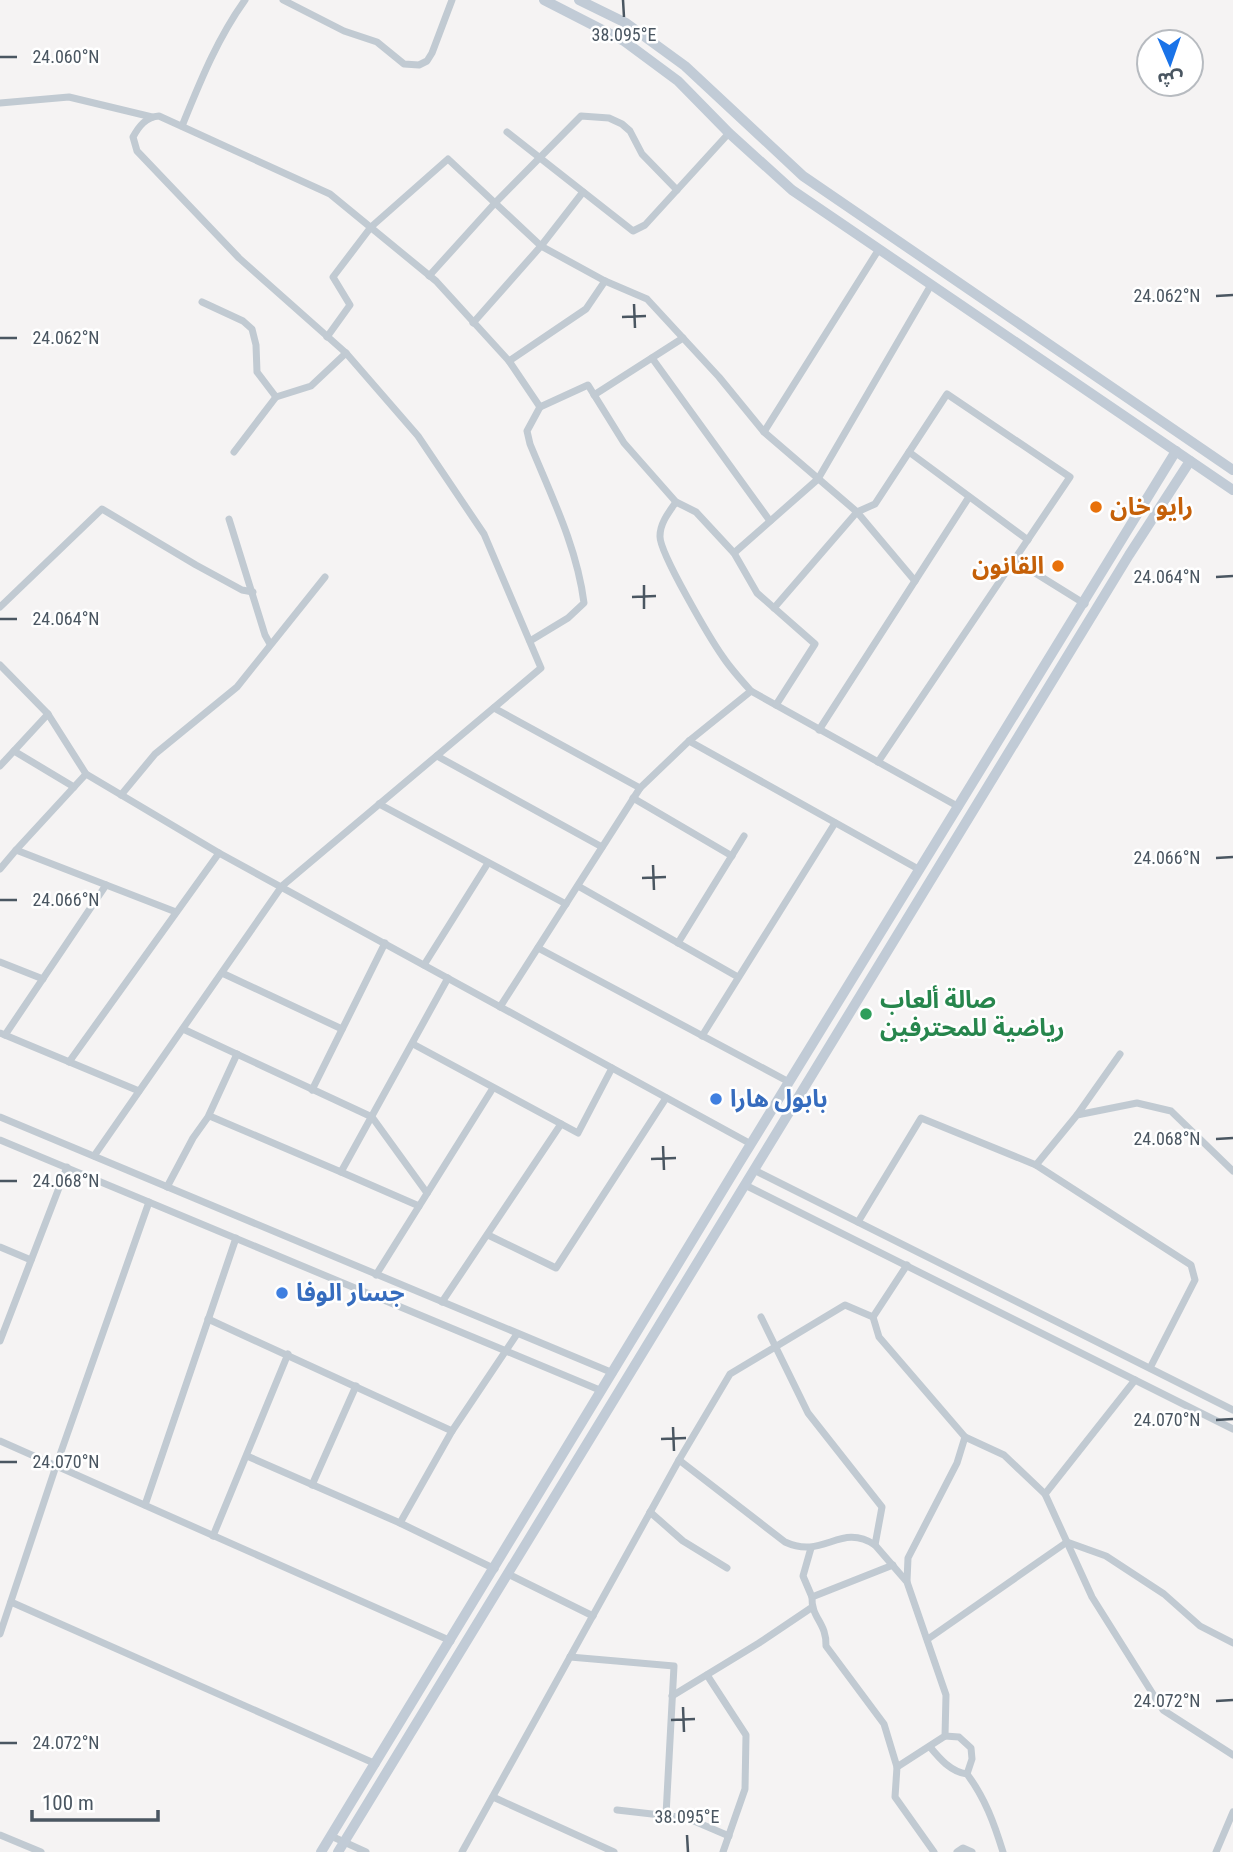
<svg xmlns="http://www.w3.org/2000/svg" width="1233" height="1852" font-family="'Roboto Condensed','Noto Sans Arabic',sans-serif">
  <rect width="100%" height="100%" fill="#f5f3f3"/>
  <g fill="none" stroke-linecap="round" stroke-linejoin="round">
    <g stroke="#c1cad2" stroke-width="7">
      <path d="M283 0 344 31 377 42 404 64 419 65 427 61 432 53 452 0"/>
      <path d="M0 103 69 97 152 117"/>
      <path d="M182 126C200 82 217 39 245 0"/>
      <path d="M507 132 633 231 645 225 729 133"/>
      <path d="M429 276 495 203 581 116 609 118 622 124 630 131 642 154 677 190"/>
      <path d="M202 302 243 321 252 329 256 345 257 372 276 397"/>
      <path d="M473 323 541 246 583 192"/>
      <path d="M327 337 350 305 333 277 371 227 448 159 541 246 605 281 647 299 719 377 764 432 857 512 774 608"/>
      <path d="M652 358 770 521"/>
      <path d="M509 361 586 309 605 281"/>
      <path d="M594 395 683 338"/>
      <path d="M764 432 879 249"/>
      <path d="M234 452 276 397 311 386 346 353"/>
      <path d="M909 452 1028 540"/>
      <path d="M676 502C669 512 660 523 660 536 659 552 711 640 723 657 731 669 741 680 751 691"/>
      <path d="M229 519 265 635 270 644"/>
      <path d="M734 553 818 479 931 285"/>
      <path d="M1014 560 1085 604"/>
      <path d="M0 607 102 509 196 565 242 590 253 592"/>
      <path d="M530 641 568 618 584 603C577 547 551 495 530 444L527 431 540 407"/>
      <path d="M0 665 48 714"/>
      <path d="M494 708 640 788"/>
      <path d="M819 730 969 497"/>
      <path d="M689 741 920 870"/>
      <path d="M14 751 74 787"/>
      <path d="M437 756 602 847"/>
      <path d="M878 762 1070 477 947 394 875 504 857 512 915 581"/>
      <path d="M0 766 48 714 86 774 219 853 751 1144"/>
      <path d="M121 795 155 754 237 687 325 577"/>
      <path d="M633 798 732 856"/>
      <path d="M379 804 566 904"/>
      <path d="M16 850 86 774"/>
      <path d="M0 869 16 850 176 912"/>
      <path d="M578 886 738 977"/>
      <path d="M678 943 744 836"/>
      <path d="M538 948 789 1082"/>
      <path d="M0 962 43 979"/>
      <path d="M424 965 488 863"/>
      <path d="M222 973 342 1029"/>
      <path d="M500 1007 640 788 689 741 751 691 959 807"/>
      <path d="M183 1029 372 1117 427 1193"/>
      <path d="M0 1033 139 1091"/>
      <path d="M5 1035 106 885"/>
      <path d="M702 1036 835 823"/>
      <path d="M413 1044 578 1133 612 1068"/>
      <path d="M69 1062 219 853"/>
      <path d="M312 1090 385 943"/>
      <path d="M1077 1115 1120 1054"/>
      <path d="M0 1117 613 1373"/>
      <path d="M212 1117 341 1172 448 978"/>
      <path d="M0 1140 602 1391"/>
      <path d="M94 1156 282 886 541 668 484 534 418 436 346 353 239 258 137 151 133 137C139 126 146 117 159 116L330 194 436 281 509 361 540 407 588 385 624 443 676 502 696 512 734 553 757 593 815 644 776 705"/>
      <path d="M1036 1165 1191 1265 1195 1280 1150 1368"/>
      <path d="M754 1170 1233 1410"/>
      <path d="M341 1172 419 1206"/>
      <path d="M745 1185 1233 1429"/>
      <path d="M167 1187 193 1138 208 1117 237 1054"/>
      <path d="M858 1222 921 1118 1036 1165 1077 1115 1137 1103 1171 1111 1233 1171"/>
      <path d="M488 1235 556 1268 666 1098"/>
      <path d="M0 1247 31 1260"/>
      <path d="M376 1275 493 1088"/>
      <path d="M442 1302 561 1124"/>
      <path d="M873 1317 879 1337 965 1437 957 1463 908 1558 907 1581"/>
      <path d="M208 1319 452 1431"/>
      <path d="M0 1341 67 1167"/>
      <path d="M965 1437 1004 1455 1045 1494 1092 1597 1163 1710 1233 1755"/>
      <path d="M0 1441 451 1641"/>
      <path d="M247 1456 400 1523 495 1569"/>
      <path d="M679 1460 785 1542C824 1560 840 1522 875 1545L882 1507 808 1413 761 1317"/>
      <path d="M312 1485 356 1386"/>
      <path d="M1045 1494 1135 1380"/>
      <path d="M145 1505 236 1238"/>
      <path d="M650 1512 683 1541 727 1568"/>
      <path d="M400 1523 452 1431 517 1334"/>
      <path d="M213 1536 288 1354"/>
      <path d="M875 1545 907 1582 946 1695 945 1736 897 1767 895 1797 934 1852"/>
      <path d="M811 1548 803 1576 812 1597 893 1565"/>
      <path d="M508 1574 593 1616"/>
      <path d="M812 1597C811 1618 827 1623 826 1646L884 1724 897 1767"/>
      <path d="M11 1602 376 1764"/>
      <path d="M0 1634 56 1466 149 1202"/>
      <path d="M928 1639 1067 1542 1106 1556 1164 1594 1200 1626 1233 1643"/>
      <path d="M570 1657 674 1666 666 1815"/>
      <path d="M707 1675 746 1735 745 1789 723 1852"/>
      <path d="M672 1696 759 1643 811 1608"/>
      <path d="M945 1736 959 1737 971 1748 972 1759 967 1774"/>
      <path d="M930 1747C940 1759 951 1772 967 1774 985 1798 994 1823 1003 1852"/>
      <path d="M493 1797 614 1852"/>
      <path d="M617 1810 687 1818 729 1836"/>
      <path d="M0 1835 41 1852"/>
      <path d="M331 1836 366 1852"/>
      <path d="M462 1852 679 1460 730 1374 845 1305 873 1317 907 1265"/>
      <path d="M957 1852 963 1848 972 1852"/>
      <path d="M1216 1852 1233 1812"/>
    </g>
    <g stroke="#c1cbd6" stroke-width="10">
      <path d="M544 0 624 41 678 81 729 133 792 190 1233 490"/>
      <path d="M579 0 626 23 685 66 803 176 1233 470"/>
      <path d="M321 1852 738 1165 1176 451"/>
      <path d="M338 1852 1129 555 1190 461"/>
    </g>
  </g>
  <path fill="none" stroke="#4a5661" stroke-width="2.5" d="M623 0 624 17M0 57H17M1216 296 1233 295M634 304 635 328M622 317 646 316M0 338H17M1216 577 1233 576M644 585V609M632 597 656 596M0 619H17M1216 858 1233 857M653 865 654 890M642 878 666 877M0 900H17M1216 1139 1233 1138M663 1146 664 1170M651 1159 676 1158M0 1181H17M1216 1420 1233 1419M673 1427 674 1451M661 1439 686 1438M0 1462H17M1216 1701 1233 1700M683 1707 684 1732M671 1720 695 1719M0 1743H17M687 1835 688 1852"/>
  <g fill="#e8710a" stroke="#fff" stroke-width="2.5">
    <circle cx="1096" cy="507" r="7"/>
    <circle cx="1058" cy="566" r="7"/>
  </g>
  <circle fill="#2e9e5b" stroke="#fff" stroke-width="2.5" cx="866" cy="1014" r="7"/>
  <g fill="#3f7fe0" stroke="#fff" stroke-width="2.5">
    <circle cx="716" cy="1099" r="7"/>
    <circle cx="282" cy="1293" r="7"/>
  </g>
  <g text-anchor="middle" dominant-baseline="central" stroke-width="5" stroke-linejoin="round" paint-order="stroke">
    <g font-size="24" font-weight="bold" fill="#c56008" stroke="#fff" text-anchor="start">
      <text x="1110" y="507">رايو خان</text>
      <text x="1044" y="566" text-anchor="end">القانون</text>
    </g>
    <g font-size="24" font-weight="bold" fill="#27864d" stroke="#fff" text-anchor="start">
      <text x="880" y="1000">صالة ألعاب<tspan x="880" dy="28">رياضية للمحترفين</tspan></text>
    </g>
    <g font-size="24" font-weight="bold" fill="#366cbe" stroke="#fff" text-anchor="start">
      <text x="730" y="1099">بابول هارا</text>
      <text x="296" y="1293">جسار الوفا</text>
    </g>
  </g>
  <g font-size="18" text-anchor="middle" fill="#4a5661" stroke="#fff" stroke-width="5" stroke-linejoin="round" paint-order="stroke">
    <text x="624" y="41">38.095°E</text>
    <text x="66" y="63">24.060°N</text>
    <text x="1167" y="302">24.062°N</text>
    <text x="66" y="344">24.062°N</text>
    <text x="1167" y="583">24.064°N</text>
    <text x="66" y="625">24.064°N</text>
    <text x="1167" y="864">24.066°N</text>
    <text x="66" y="906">24.066°N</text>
    <text x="1167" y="1145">24.068°N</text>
    <text x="66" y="1187">24.068°N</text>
    <text x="1167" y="1426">24.070°N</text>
    <text x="66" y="1468">24.070°N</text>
    <text x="1167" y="1707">24.072°N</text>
    <text x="66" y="1749">24.072°N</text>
    <text x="687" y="1823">38.095°E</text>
  </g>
  <g transform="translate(1170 63) rotate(178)"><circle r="33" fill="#ffffff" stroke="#b7bbc0" stroke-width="2"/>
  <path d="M0-5L12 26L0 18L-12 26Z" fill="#1a73e8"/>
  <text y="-10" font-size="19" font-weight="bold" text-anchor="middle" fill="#4a5661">ش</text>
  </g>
  <path d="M32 1810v10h126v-10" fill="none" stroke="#4a5661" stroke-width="3.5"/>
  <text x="42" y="1810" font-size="21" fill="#4a5661" stroke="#ffffff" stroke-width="5" paint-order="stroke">100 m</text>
</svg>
